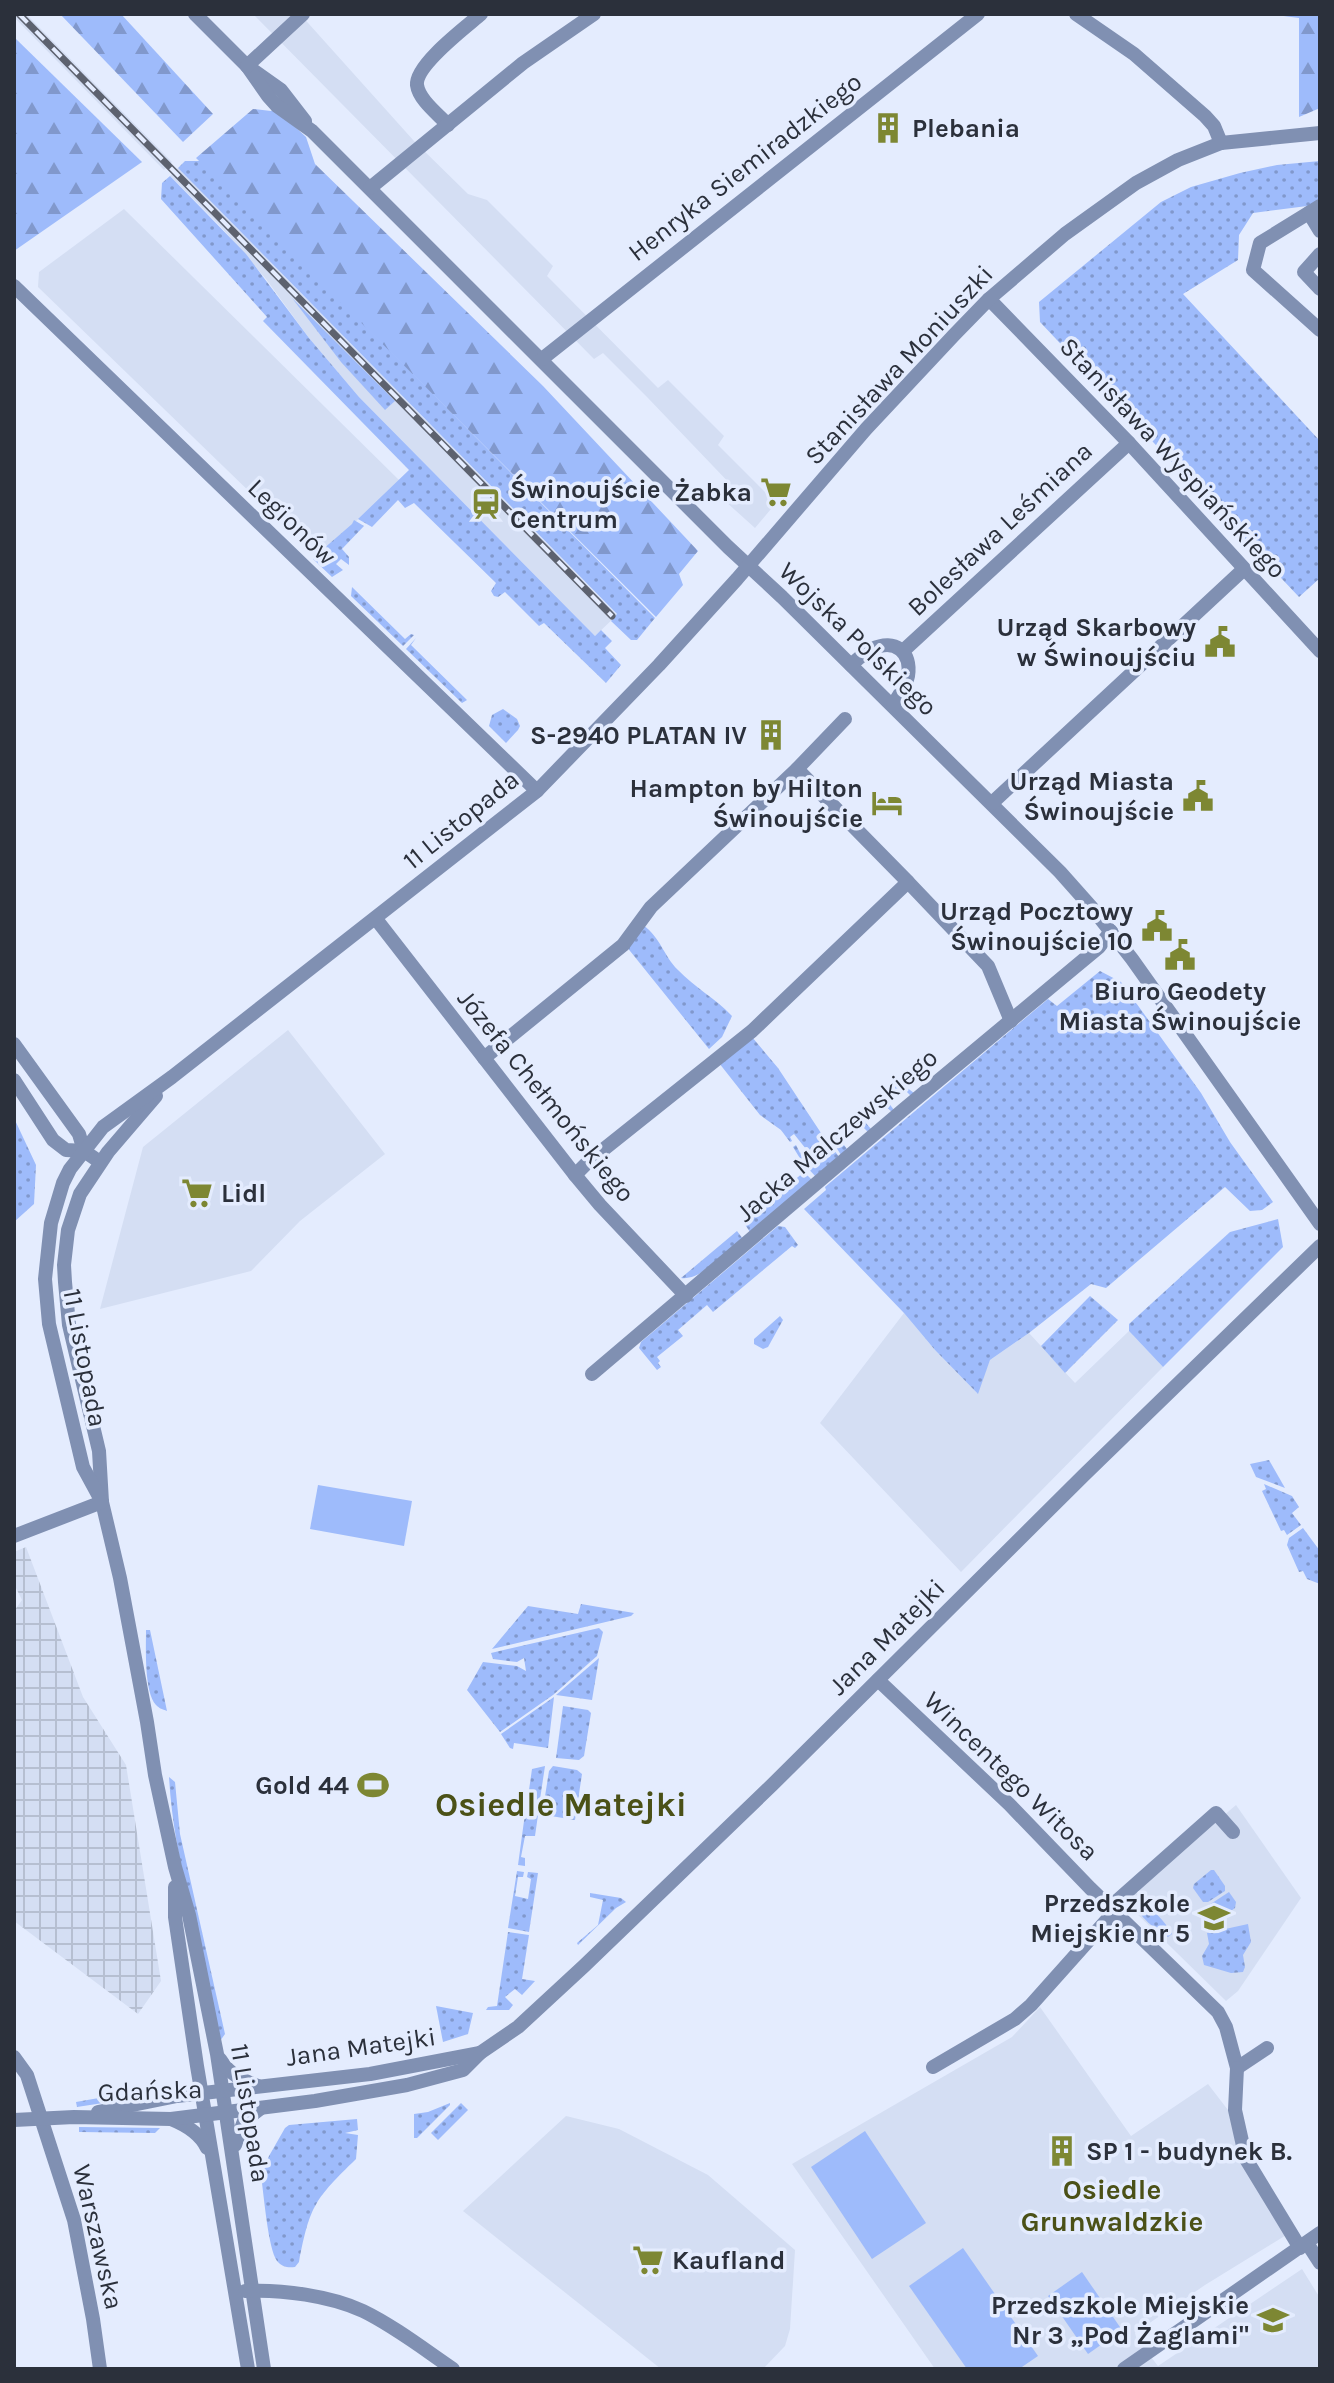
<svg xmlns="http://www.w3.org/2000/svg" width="1334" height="2383" font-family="Karla,sans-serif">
  <defs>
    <pattern id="industrial-grid" width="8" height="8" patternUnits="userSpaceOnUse" patternTransform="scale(2)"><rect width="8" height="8" fill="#d4def3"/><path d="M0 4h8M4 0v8" fill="none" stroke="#b6bfd1"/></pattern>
    <pattern id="grass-dots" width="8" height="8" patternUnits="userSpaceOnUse" patternTransform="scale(2)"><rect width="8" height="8" fill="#9ebbfb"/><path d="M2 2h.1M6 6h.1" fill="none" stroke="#8198cc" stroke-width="1.8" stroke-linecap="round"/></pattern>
    <pattern id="forest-firs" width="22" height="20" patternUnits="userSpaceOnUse" patternTransform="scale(2)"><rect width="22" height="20" fill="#9ebbfb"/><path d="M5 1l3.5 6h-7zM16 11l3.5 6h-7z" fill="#8198cc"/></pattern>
  </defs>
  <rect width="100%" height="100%" fill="#e4ecfe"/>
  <g fill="#d4def3">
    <path d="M14 14H26L172 162 164 170 14 17Z"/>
    <path d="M253 14H300L414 141 468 194 487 200 553 266 547 276 658 388 668 380 724 436 718 445 776 503 755 528 725 501 735 489 647 397 603 353 594 359Z"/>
    <path d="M178 168 617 615 595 636 359 397 309 338 266 279 221 227 170 176Z"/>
    <path d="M124 209 401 482 316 556 38 287 39 272Z"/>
    <path d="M288 1030 385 1154 300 1221 251 1271 100 1309 143 1147Z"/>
    <path d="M904 1313 935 1350 977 1393 990 1360 1029 1333 1075 1383 1129 1331 1163 1367 961 1572 820 1423Z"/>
    <path d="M1236 1805 1301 1898 1238 1991 1226 2001 1124 1901Z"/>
    <path d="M1040 2007 1131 2136 1208 2084 1241 2127 1239 2140 1288 2234 1205 2285 1135 2333 1138 2344 1140 2343 1158 2366 1302 2269 1320 2298V2369H935L792 2164 1012 2037Z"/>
    <path d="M566 2116 619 2129 708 2175 795 2250 790 2329 785 2346 763 2369H661L463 2211Z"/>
  </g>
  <path fill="url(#industrial-grid)" d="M26 1547 83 1697 126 1765 161 1981 138 2014 14 1921V1611L22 1600 14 1584V1552Z"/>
  <g fill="url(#grass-dots)">
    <path d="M185 161H202L655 618 637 640H631L611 621 617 614 178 168Z"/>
    <path d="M1320 161V196L1315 205 1253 213 1239 235 1238 260 1183 294 1320 441V578L1299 597 1040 322 1039 302 1161 202 1191 187 1240 173 1277 165Z"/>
    <path d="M170 176 246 254 309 338 359 397 595 636 601 630 612 641 605 648 621 665 606 683 544 623 539 626 505 592 498 597 494 596 491 591 496 583 414 503 405 508 398 500 372 527 358 519 409 470 263 321 267 317 161 199 162 183Z"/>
    <path d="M292 298 395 401 385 410 341 362Z"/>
    <path d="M354 520 364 526 342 549 349 557V565L341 559 336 564 343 570 332 577 313 559 314 557 352 524Z"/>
    <path d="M352 587 405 639 411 634 414 635 403 646 351 596Z"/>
    <path d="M416 638 411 645 467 700 462 703 406 649Z"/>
    <path d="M503 709 517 719 520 726 518 730 506 743 489 726 492 715Z"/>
    <path d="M643 925C661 938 663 955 678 970 694 987 715 998 732 1016L722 1037 709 1049 626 946Z"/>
    <path d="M1100 971 1121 982 1201 1093 1230 1142 1273 1202 1262 1210 1250 1211 1225 1187 1106 1288 1091 1284 1029 1333 990 1360 978 1394 935 1350 904 1313 804 1209 826 1190 825 1187 1048 999 1057 1006Z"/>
    <path d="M752 1037 778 1068 823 1136V1139L801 1160 793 1147 796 1145 800 1153 806 1149 794 1134 790 1137 792 1141 790 1142 781 1130 760 1115 719 1063Z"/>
    <path d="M892 1082 902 1084 914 1093 911 1096 904 1089 888 1102 894 1110 892 1112 884 1105 865 1122 871 1129 868 1132 861 1125 841 1141 847 1149 841 1155 831 1139 833 1135Z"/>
    <path d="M14 1118 36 1165 34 1204 14 1222Z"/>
    <path d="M828 1141 839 1157 816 1177 804 1164Z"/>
    <path d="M804 1172 812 1180 750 1232 744 1223 745 1222Z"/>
    <path d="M1278 1219 1283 1247 1163 1367 1129 1331V1324L1230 1232Z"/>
    <path d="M778 1226 785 1227 798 1245 795 1248 792 1246 713 1312 707 1305 678 1330 683 1336 657 1357 660 1361 658 1363 661 1367 657 1370 639 1348 641 1342Z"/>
    <path d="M737 1231 743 1239C728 1251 701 1281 681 1278Z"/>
    <path d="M1090 1296 1118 1320 1065 1373 1041 1346Z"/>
    <path d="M780 1316 783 1320 768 1347 763 1349 754 1344V1339Z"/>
    <path d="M1269 1460 1285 1488 1256 1477 1250 1464Z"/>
    <path d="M1264 1484 1292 1496 1299 1507 1292 1513 1301 1525 1287 1535 1284 1530 1281 1531 1262 1491 1266 1489Z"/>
    <path d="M1303 1528 1320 1551V1584L1307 1579 1303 1571 1299 1572 1287 1545 1289 1538Z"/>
    <path d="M581 1604 634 1613 631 1616 492 1649 528 1606 578 1614Z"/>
    <path d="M599 1628 603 1632 597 1656 553 1695 500 1732 467 1690 483 1662 517 1666 526 1671 524 1658 517 1662 493 1659 491 1653Z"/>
    <path d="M146 1630H150L167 1711C162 1709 160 1709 156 1705 144 1692 146 1648 146 1630Z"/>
    <path d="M599 1658 592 1700 556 1695Z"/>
    <path d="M554 1697 548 1748 514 1743 513 1749 510 1748 501 1734Z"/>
    <path d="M563 1706 588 1710 591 1713 584 1756 579 1760 556 1758Z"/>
    <path d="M545 1766 539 1806 528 1797 532 1769Z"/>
    <path d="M553 1766 577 1770 582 1774 575 1820 551 1816 543 1809 549 1771Z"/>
    <path d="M169 1777 175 1782 180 1834 225 2034 220 2041C205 1953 174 1867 169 1777Z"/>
    <path d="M527 1799 539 1808 535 1836H525L521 1857 525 1858V1866L518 1865Z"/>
    <path d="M1211 1870H1214L1225 1886V1891L1208 1902H1203L1193 1888 1194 1884Z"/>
    <path d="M517 1871 524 1872 523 1877H518L515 1896 528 1899 531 1879 527 1877 528 1872 538 1873 529 1932 508 1928Z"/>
    <path d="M1229 1892 1236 1902 1235 1908C1225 1915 1218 1919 1207 1913L1206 1907Z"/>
    <path d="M590 1893 621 1898 626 1902 616 1908 578 1945 577 1943 598 1925 603 1900 590 1897Z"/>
    <path d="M1137 1899C1150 1906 1165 1921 1172 1934L1168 1937C1155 1930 1139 1916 1133 1902Z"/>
    <path d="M1248 1924 1251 1942 1243 1955 1245 1967 1243 1972 1231 1973 1204 1965 1202 1956 1209 1944 1207 1933Z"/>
    <path d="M508 1932 529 1935 522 1979 535 1981 522 1995 515 1989 505 1997 513 2005 509 2010H486L488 2007 497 2006Z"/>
    <path d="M436 2006 473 2013 468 2034 443 2042Z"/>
    <path d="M150 2089 155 2095 77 2107 76 2102Z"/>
    <path d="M450 2103V2105L417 2138H414V2114L428 2112Z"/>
    <path d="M461 2103 468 2110 438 2140 431 2133Z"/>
    <path d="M357 2119 358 2130 345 2133 358 2135 356 2159C315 2199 310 2205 299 2262L295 2267C288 2268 282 2267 277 2261 268 2248 264 2195 261 2176L269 2156 285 2128 289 2125Z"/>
    <path d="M79 2127 160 2128 155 2133 79 2132Z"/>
  </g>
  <g fill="url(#forest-firs)">
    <path d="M60 14H121L213 114 183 142Z"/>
    <path d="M1269 14H1320V108L1299 117V18Z"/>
    <path d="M14 37 142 162 14 251Z"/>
    <path d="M275 108 306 137 315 164 543 386 698 551 679 574 683 585 656 617 196 158 253 109 271 111Z"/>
  </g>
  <g fill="#9ebbfb">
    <path d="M318 1485 412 1501 404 1546 310 1529Z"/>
    <path d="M865 2131 926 2223 872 2259 811 2167Z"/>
    <path d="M963 2248 1038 2356 1019 2369H967L909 2286Z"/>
    <path d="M1082 2272 1122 2330 1088 2354 1048 2296Z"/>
  </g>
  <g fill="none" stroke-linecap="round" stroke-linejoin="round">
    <g stroke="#8090b2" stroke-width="14">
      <path d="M195 14 247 66 281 90 305 121"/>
      <path d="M1076 14 1134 54 1205 116 1214 126 1221 143"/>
      <path d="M247 66 268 96 277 106 312 131 728 547 782 597 1060 872 1092 908 1132 959 1320 1224"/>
      <path d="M247 66 303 14"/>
      <path d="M448 125C438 114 419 100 417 85 415 65 466 27 481 14"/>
      <path d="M370 188 523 63 594 14"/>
      <path d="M1320 206 1260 243 1253 270 1320 330"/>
      <path d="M1309 213 1320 231"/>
      <path d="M1320 254 1304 272 1320 289"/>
      <path d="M14 286 537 791"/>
      <path d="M989 299 1129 443 1320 651"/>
      <path d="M542 359 978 14"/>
      <path d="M903 651 1129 443"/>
      <path d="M851 665C858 659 864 653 872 649 895 638 912 652 908 676 906 687 898 696 893 705"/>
      <path d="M992 803 1244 569"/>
      <path d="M908 882 988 966 1011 1021"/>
      <path d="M376 919 575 1175 600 1205 686 1296"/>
      <path d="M14 1044 79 1134 84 1151"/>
      <path d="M484 1058 623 945 651 907 797 769 845 719"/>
      <path d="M14 1080 53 1140 66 1150 84 1151 100 1162"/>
      <path d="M156 1096 108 1152 80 1194 68 1230 64 1265 65 1282 69 1325 99 1451 102 1502 120 1578 147 1722 155 1775 175 1867 189 1915 217 2054 264 2369"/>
      <path d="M575 1175 589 1161 752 1031 908 882 797 769"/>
      <path d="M592 1374 903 1110 1099 947 1111 931"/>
      <path d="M102 1502 83 1467 49 1324 45 1279 51 1223 63 1183 70 1169 103 1127 172 1077 537 791 659 665 737 579 866 429 954 335 989 299 1065 234 1136 183 1178 160 1221 143 1320 133"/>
      <path d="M14 1536 102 1502"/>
      <path d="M878 1680 1009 1804 1090 1888 1218 2012 1226 2027 1237 2068 1267 2048"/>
      <path d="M175 1887V1917L197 2066 248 2369"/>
      <path d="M1110 1907 1216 1813 1233 1832"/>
      <path d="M14 2057 27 2075 74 2220 93 2319 100 2369"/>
      <path d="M220 2059C229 2074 242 2080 258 2086"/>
      <path d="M933 2067 1015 2019 1031 2005 1114 1912"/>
      <path d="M1237 2068 1235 2110 1246 2159 1300 2248"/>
      <path d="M98 2112 177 2096 370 2074 480 2053"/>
      <path d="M171 2119C186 2125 200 2133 207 2148"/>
      <path d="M14 2120 74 2117 171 2119 315 2101 407 2085 463 2070 480 2053 518 2027 584 1966 772 1785 1084 1475 1320 1246"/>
      <path d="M235 2145 244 2121 261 2108"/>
      <path d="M1307 2243 1320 2263"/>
      <path d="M245 2291C281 2289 331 2296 363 2311 394 2326 425 2350 453 2369"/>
      <path d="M1124 2369 1320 2233"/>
    </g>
    <defs>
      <path id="rail" d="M19 14 612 616"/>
    </defs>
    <use href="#rail" stroke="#5d626f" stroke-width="7"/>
    <use href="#rail" stroke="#e4ecfe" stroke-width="4" stroke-dasharray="12" stroke-linecap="butt"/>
  </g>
  <defs>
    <symbol id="building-bare" viewBox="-9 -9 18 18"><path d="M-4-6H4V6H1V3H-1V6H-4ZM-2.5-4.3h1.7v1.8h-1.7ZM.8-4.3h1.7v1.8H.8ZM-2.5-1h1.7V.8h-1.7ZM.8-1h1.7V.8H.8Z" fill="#7d8733" stroke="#e4ecfe" stroke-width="2.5" paint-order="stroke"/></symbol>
    <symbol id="supermarket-bare" viewBox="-9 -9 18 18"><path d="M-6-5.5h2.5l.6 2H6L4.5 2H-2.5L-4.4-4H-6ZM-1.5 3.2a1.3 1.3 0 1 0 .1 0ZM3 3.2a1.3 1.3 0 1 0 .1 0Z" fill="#7d8733" stroke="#e4ecfe" stroke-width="2.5" paint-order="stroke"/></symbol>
    <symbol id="station-bare" viewBox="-9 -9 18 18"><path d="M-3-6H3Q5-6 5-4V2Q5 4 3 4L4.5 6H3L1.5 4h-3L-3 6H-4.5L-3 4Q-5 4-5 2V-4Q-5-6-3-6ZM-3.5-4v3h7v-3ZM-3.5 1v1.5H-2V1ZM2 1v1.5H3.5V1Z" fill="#7d8733" stroke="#e4ecfe" stroke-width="2.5" paint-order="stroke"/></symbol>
    <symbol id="civic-bare" viewBox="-9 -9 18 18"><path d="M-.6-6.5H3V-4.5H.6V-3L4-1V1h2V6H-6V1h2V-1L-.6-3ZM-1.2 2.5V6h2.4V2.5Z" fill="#7d8733" stroke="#e4ecfe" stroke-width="2.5" paint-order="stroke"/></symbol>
    <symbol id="hotel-bare" viewBox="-9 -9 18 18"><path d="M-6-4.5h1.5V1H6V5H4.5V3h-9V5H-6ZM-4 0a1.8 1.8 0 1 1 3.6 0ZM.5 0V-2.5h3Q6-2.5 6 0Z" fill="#7d8733" stroke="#e4ecfe" stroke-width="2.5" paint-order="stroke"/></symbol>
    <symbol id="stadium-bare" viewBox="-9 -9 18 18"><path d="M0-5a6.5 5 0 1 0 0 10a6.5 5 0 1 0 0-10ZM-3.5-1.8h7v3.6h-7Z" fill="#7d8733" stroke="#e4ecfe" stroke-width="2.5" paint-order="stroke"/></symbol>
    <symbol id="school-bare" viewBox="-9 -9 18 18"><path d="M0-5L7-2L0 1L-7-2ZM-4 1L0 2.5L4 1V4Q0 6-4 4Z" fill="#7d8733" stroke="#e4ecfe" stroke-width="2.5" paint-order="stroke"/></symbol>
  </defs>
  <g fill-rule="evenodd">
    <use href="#building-bare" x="866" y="106" width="44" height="44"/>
    <use href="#supermarket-bare" x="754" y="470" width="44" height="44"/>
    <use href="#station-bare" x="464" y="482" width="44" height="44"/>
    <use href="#civic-bare" x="1198" y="620" width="44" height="44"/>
    <use href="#building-bare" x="749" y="713" width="44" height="44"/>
    <use href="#civic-bare" x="1176" y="774" width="44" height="44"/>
    <use href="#hotel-bare" x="865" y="781" width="44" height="44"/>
    <use href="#civic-bare" x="1135" y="904" width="44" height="44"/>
    <use href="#civic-bare" x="1158" y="933" width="44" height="44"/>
    <use href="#supermarket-bare" x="175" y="1171" width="44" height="44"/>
    <use href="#stadium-bare" x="351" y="1763" width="44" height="44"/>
    <use href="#school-bare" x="1192" y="1896" width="44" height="44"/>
    <use href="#building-bare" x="1040" y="2129" width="44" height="44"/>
    <use href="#supermarket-bare" x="626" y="2238" width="44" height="44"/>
    <use href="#school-bare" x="1251" y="2298" width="44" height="44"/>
  </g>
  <g text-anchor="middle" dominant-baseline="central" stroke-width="7" stroke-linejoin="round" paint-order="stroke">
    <g font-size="26" font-weight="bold" fill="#2b303b" stroke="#e4ecfe" text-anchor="end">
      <text x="912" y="128" text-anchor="start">Plebania</text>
      <text x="510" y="489" text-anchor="start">Świnoujście<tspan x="510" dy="30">Centrum</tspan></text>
      <text x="752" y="492">Żabka</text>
      <text x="1196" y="627">Urząd Skarbowy<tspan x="1196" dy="30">w Świnoujściu</tspan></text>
      <text x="747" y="735">S-2940 PLATAN IV</text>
      <text x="1174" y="781">Urząd Miasta<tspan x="1174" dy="30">Świnoujście</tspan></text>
      <text x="863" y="788">Hampton by Hilton<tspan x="863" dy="30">Świnoujście</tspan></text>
      <text x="1133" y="911">Urząd Pocztowy<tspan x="1133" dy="30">Świnoujście 10</tspan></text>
      <text x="1180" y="991" text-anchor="middle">Biuro Geodety<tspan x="1180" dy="30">Miasta Świnoujście</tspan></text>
      <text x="221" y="1193" text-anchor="start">Lidl</text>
      <text x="349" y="1785">Gold 44</text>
      <text x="1190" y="1903">Przedszkole<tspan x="1190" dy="30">Miejskie nr 5</tspan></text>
      <text x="1086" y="2151" text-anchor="start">SP 1 - budynek B.</text>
      <text x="672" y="2260" text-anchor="start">Kaufland</text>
      <text x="1249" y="2305">Przedszkole Miejskie<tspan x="1249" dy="30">Nr 3 „Pod Żaglami"</tspan></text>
    </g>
    <g font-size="26" fill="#2b303b" stroke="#e4ecfe">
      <text transform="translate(745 167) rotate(-38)">Henryka Siemiradzkiego</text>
      <text transform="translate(899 365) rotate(-47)">Stanisława Moniuszki</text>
      <text transform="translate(1173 458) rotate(47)">Stanisława Wyspiańskiego</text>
      <text transform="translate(292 522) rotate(44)">Legionów</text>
      <text transform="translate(1000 529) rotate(-43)">Bolesława Leśmiana</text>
      <text transform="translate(858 639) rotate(44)">Wojska Polskiego</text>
      <text transform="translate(461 820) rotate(-39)">11 Listopada</text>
      <text transform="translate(546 1096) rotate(51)">Józefa Chełmońskiego</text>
      <text transform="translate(837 1135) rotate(-40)">Jacka Malczewskiego</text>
      <text transform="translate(85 1358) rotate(79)">11 Listopada</text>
      <text transform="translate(887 1637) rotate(-45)">Jana Matejki</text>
      <text transform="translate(1011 1776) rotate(44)">Wincentego Witosa</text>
      <text transform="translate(361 2047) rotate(-8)">Jana Matejki</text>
      <text transform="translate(150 2091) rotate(-2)">Gdańska</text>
      <text transform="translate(250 2113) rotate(81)">11 Listopada</text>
      <text transform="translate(98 2237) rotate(77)">Warszawska</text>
    </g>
    <g font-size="28" font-weight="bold" fill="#4b5117" stroke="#e4ecfe">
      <text x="1112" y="2189">Osiedle<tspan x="1112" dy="32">Grunwaldzkie</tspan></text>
    </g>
    <g font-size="34" font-weight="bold" fill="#4b5117" stroke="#e4ecfe">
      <text x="561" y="1805">Osiedle Matejki</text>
    </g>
  </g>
  <rect width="1334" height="2383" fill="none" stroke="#2b303b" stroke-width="32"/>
</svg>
